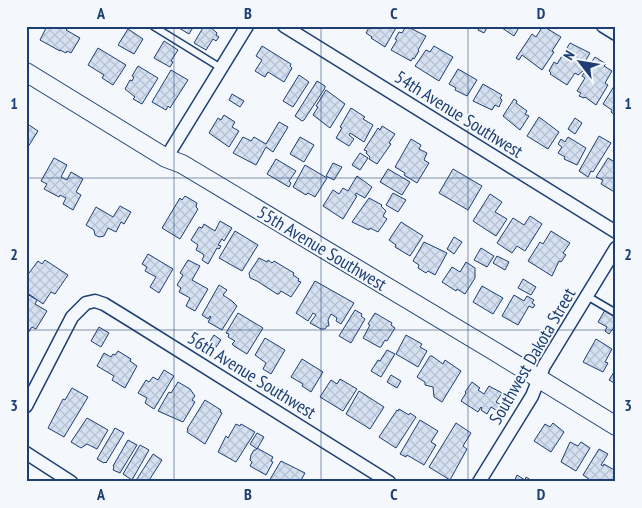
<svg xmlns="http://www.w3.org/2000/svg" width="642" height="508" font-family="'PT Sans Narrow',sans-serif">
  <defs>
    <pattern id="building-cross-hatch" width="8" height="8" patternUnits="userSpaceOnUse" patternTransform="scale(1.25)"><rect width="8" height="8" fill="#d5e0f0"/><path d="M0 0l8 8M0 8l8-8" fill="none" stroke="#b6c1d1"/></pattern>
  </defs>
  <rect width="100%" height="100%" fill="#f4f7fb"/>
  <g fill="url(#building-cross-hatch)" stroke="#1d3f73">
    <path d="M47 26H62L67 29 66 30 80 38 71 53 67 51 66 53 60 50V51L40 40Z"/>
    <path d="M180 26H194L189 34 179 28Z"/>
    <path d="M204 26H209L217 33 216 35 219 37 216 41 213 39 206 50 194 43Z"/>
    <path d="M370 26H397L385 47 371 38 372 37 366 33Z"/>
    <path d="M406 26 426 36 418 50 419 51 414 59 413 58 411 61 391 50 397 40 395 39 399 32 402 33Z"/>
    <path d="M480 26H488L484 33 478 30Z"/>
    <path d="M499 26H520L514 36Z"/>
    <path d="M543 26 561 37 552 51 554 52 542 70 522 55 519 60 516 58 532 34 536 37Z"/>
    <path d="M128 29 143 39 134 54 118 45Z"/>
    <path d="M164 41 178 50 171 61 173 62 170 67 154 58Z"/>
    <path d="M570 43 590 53 583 65 586 66 583 71 578 75 575 73 567 85 550 74 551 73 549 71 554 62 557 64Z"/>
    <path d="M262 46 291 64 290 66 292 68 284 82 268 72 265 77 255 71 262 60 256 56Z"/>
    <path d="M434 46 453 57 439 81 415 66 426 50 430 52Z"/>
    <path d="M98 48 126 65 113 85 102 78 104 75 88 65Z"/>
    <path d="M595 57 606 64 604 66 612 71 605 83 608 85 596 105 585 97 584 98 579 96 581 93 577 91 585 78 582 76Z"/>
    <path d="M138 66 158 78 142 104 133 99 135 97 125 89 130 80 132 81 134 77 132 76Z"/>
    <path d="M458 69 477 80 467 96 455 90 456 88 449 84Z"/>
    <path d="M171 70 188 80 170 108 168 106 166 110 152 102Z"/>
    <path d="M299 75 309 82 293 107 283 101Z"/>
    <path d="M317 81 325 86V88L304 120 302 121 295 116Z"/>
    <path d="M616 83V116L611 112 612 110 603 104Z"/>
    <path d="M483 84 502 95 500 98 502 100 499 107 495 105 492 110 473 101Z"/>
    <path d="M326 90 345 104 330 128 313 115 318 107 316 106Z"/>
    <path d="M232 94 244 101 240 107 229 100Z"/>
    <path d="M514 99 517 101 516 103 527 111 525 114 529 116 520 130 503 116Z"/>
    <path d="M351 108 365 117 363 119 373 125 364 142 350 133 349 135 354 139 349 146 336 138 342 128 340 127Z"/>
    <path d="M224 115 235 122 232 127 239 131 229 147 209 133 218 118 221 120Z"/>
    <path d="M539 117 559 132 548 149 527 136Z"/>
    <path d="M575 118 582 123 575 134 568 129Z"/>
    <path d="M279 122 288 127 273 152 266 147 256 165 233 153 243 137 251 141 254 137 266 144Z"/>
    <path d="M26 123 38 131 26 150Z"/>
    <path d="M382 126 395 134 389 143 391 144 377 164 369 159 370 157 366 153 367 151 364 150 378 128 380 130Z"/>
    <path d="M599 136 611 143 593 172 591 171 588 177 579 171Z"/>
    <path d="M300 137 314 145 304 162 290 154Z"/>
    <path d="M568 137 586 148 577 165 564 159 565 157 558 153 562 147 558 144 561 139 565 142Z"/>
    <path d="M411 139 421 145 419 149 427 153 424 160 429 163 417 183 404 175 405 173 395 167Z"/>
    <path d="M360 153 368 158 360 170 352 165Z"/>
    <path d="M54 158 67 165 61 177 67 180 71 172 83 179 76 192 81 195 73 210 63 204 66 198 60 195 59 197 44 189 47 184 41 181Z"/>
    <path d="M608 158 615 162 616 161V193L601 184 603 180 596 177Z"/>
    <path d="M276 159 296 171 289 181 291 183 289 187 267 174Z"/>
    <path d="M333 163 342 167 334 180 326 176Z"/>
    <path d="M305 165 327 178 315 197 308 193 306 195 293 187Z"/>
    <path d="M388 169 410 182 402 195 380 182Z"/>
    <path d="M453 169 482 186 468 210 439 193Z"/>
    <path d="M357 176 372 187 365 198 356 193 355 195 357 196 343 219 323 206 333 190 339 194 343 188 348 191Z"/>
    <path d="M393 193 406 200 398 212 386 205Z"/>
    <path d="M490 194 502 202 495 212 507 219 496 236 473 221Z"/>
    <path d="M185 196 197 203 196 207 198 209 180 239 162 228 180 198 182 200Z"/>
    <path d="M369 198 382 205 381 206 386 211 383 216 387 219 378 232 370 228 369 230 352 222Z"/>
    <path d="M120 206 131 212 124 224 121 222 116 232 108 228 104 236 99 237 95 235 94 230 86 225 96 207 113 217Z"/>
    <path d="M530 216 542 224 525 251 517 246 512 253 497 243 513 218 524 225Z"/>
    <path d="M220 221 232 228 224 241 222 239 218 245 221 246 219 249 217 248 208 264 202 260 204 256 203 254 196 250 198 245 191 240 199 227 202 228 204 224 215 231Z"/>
    <path d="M401 222 423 236 410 256 395 247 396 245 389 240Z"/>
    <path d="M235 231 258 245 242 271 219 258Z"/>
    <path d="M551 231 570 243 563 253 566 255 561 262 559 261 552 276 528 261 540 242 543 244Z"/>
    <path d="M454 237 462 242 454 254 447 249Z"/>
    <path d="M424 242 447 253 435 275 428 271 426 273 418 268 419 265 413 261Z"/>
    <path d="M481 248 494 256 487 267 474 260Z"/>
    <path d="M148 254 173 269 159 293 150 287 156 277 145 271 147 267 142 264Z"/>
    <path d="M497 256 509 262 505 270 493 263Z"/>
    <path d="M259 258 267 262 268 260 272 263 274 261 294 273 293 275 299 279 298 281 301 282 291 297 281 291 279 294H277L257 281 250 278 249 273Z"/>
    <path d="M45 260 68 275 55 294 51 292 43 304 26 292V277L38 261 42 264Z"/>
    <path d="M188 260 200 266 192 280 208 289 195 311 186 306 190 298 179 292 181 288 177 285 183 275 180 273Z"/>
    <path d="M466 262 475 268V278L465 294 457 289 456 291 442 282 452 267 460 272Z"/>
    <path d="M523 279 536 287 531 295 518 288Z"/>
    <path d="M315 281 354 303 341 324 336 321 337 318 331 314 328 320 329 326H327L325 329H321L310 323 316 315 313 313 308 321 296 313Z"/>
    <path d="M219 285 227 290 223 295 232 301 237 306 222 330 208 322 211 317 210 316 208 319 202 315Z"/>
    <path d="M482 286 503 298 493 314 473 302Z"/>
    <path d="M27 294 37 300 35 304 47 311 36 329 32 327 26 336Z"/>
    <path d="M514 295 524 301 527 296 534 300 532 303 535 305 533 308 529 306 518 325 502 316Z"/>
    <path d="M355 310 362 314 361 316 365 319 351 343 339 336Z"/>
    <path d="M605 310 616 316V325L609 334 605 331 607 327 598 322Z"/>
    <path d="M238 313 263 328 247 354 234 346 232 344 235 341 228 337 229 334 226 333Z"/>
    <path d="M375 313 392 323 391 325 395 328 387 341 385 340 381 347H379L363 338 370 325 368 324Z"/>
    <path d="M99 327 109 333 101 347 91 341Z"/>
    <path d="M214 335 221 340 214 350 207 346Z"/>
    <path d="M406 335 422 344 420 347 427 351 418 367 396 354Z"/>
    <path d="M265 338 285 350 271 374 263 369 266 363 255 355Z"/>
    <path d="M596 339 612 349 605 362 608 363 603 372 583 362Z"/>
    <path d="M387 350 395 354 381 377 371 371 378 360 380 361Z"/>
    <path d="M118 351 131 359 130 361 137 366 125 388 112 380 114 376 97 366 104 353 111 357 113 354 115 355Z"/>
    <path d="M430 356H432L443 364 445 360 461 371 442 402 434 397 433 387 425 385V382L417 377Z"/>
    <path d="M302 359 323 372 311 392 302 386 303 384 291 377Z"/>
    <path d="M616 369V384L609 380Z"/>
    <path d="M164 370 174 376 154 409 145 403 147 398 138 393 146 380 149 382 153 377 158 380Z"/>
    <path d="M391 375 401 381 397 388 387 382Z"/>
    <path d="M340 379 357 389 343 411 320 397 331 380 337 384Z"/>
    <path d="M178 382 190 389 195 396 192 400 195 402 183 422 158 411 169 392 171 393Z"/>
    <path d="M472 382 480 388 478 390 484 394 489 386 502 393 496 402 503 406 499 412 491 407 487 414 481 410 482 408 481 407 478 412 461 401 466 393 465 392Z"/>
    <path d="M72 388 88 397 64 437 48 428 63 399 65 400Z"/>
    <path d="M359 391 384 407 370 429 346 414Z"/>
    <path d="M205 400 221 410 220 412 222 413 205 444 187 432 188 430 187 429Z"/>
    <path d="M399 409 409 415 410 413 416 417 396 448 379 437 397 410 398 411Z"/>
    <path d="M87 418 108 430 97 449 87 444 81 448 71 442Z"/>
    <path d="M420 420 438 431 431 442 436 445 424 465 407 455 406 457 400 454Z"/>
    <path d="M456 423 471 433 463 446 467 449 450 480 429 467Z"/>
    <path d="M553 423 564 432 551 452 534 441 545 424 550 427Z"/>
    <path d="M236 424 240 426 241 424 255 432 236 462 218 452 226 436 228 438Z"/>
    <path d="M115 428 124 433 106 463 105 462 104 463 97 459Z"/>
    <path d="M257 433 264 437 257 449 250 444Z"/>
    <path d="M128 440 137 445 120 473 113 470 114 467 113 466Z"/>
    <path d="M570 442 578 446 581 442 590 448 576 471 561 462Z"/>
    <path d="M140 445 149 450 132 480 123 474Z"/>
    <path d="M257 448 273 457 271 461 273 462 266 475 250 466 252 462 250 460 251 455 254 450H256Z"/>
    <path d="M599 449 608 454 601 465 603 466 604 464 616 471V482H593L583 475Z"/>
    <path d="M153 454 162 460 148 482H135Z"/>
    <path d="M281 461 305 473 300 482 269 481Z"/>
    <path d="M517 475 525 480 526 477 534 482H514Z"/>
  </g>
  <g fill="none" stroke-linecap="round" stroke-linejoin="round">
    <defs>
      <g id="lane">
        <path d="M153 26 221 68"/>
        <path d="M587 296 616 313"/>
      </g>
      <g id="street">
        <path d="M284 26 616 232"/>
        <path d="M603 26 616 34"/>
        <path d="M166 158 247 26"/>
        <path d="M26 406 72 317 86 303 95 301 104 304 130 320 389 482"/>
        <path d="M26 453 71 482"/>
        <path d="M479 482 532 396 544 366 616 248"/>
      </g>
      <path id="secondary" d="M26 72 166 158 182 164 494 351 616 426"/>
    </defs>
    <use href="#lane" stroke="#1d3f73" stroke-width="9"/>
    <use href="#street" stroke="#1d3f73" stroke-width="15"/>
    <use href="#secondary" stroke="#1d3f73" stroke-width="20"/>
    <use href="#lane" stroke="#f4f7fb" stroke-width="6"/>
    <use href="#street" stroke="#f4f7fb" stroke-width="12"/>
    <use href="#secondary" stroke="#f4f7fb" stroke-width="18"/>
  </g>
  <path fill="none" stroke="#1d3f73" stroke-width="1" stroke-opacity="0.55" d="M174 26V482M321 26V482M468 26V482M26 178H616M26 330H616"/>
  <g text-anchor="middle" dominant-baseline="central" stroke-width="4" stroke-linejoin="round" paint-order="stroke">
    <g font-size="18" fill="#1d3f73" stroke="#f4f7fb">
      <text transform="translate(459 114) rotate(32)">54th Avenue Southwest</text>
      <text transform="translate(322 248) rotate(31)">55th Avenue Southwest</text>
      <text transform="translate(532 356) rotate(-60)">Southwest Dakota Street</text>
      <text transform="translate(252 375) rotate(32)">56th Avenue Southwest</text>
    </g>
  </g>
  <rect width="642" height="508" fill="none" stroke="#f4f7fb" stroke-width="55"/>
  <g transform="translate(580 62) rotate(301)" stroke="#f4f7fb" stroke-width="4" paint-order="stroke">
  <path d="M0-4L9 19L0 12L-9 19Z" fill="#1d3f73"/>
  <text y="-8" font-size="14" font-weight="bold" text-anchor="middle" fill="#1d3f73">N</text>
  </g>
  <rect x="28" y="28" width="586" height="452" fill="none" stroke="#1d3f73" stroke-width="2"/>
  <g font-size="16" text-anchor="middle" font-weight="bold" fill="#1d3f73">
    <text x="101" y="19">A</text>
    <text x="248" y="19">B</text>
    <text x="394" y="19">C</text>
    <text x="541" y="19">D</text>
    <text x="14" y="109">1</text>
    <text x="628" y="109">1</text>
    <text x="14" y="260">2</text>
    <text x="628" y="260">2</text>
    <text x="14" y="411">3</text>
    <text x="628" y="411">3</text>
    <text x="101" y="500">A</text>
    <text x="248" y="500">B</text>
    <text x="394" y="500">C</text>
    <text x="541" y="500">D</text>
  </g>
</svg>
